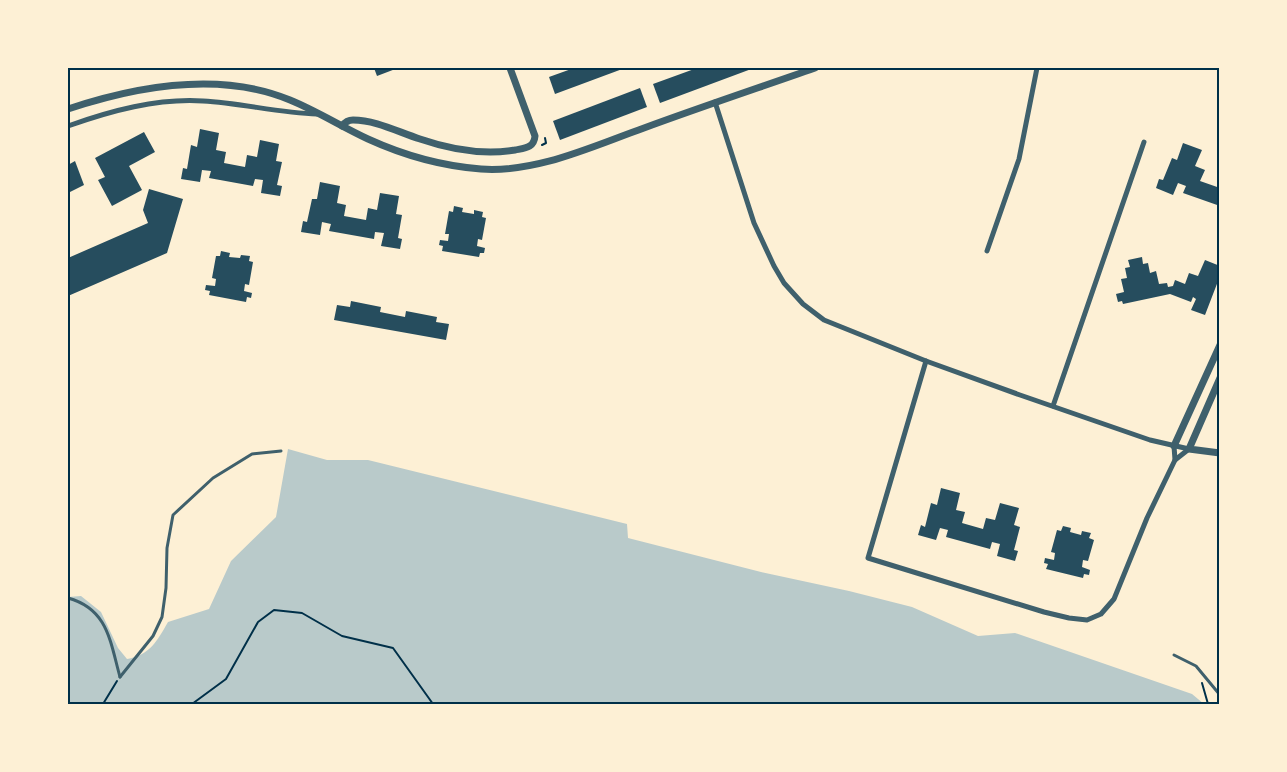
<svg xmlns="http://www.w3.org/2000/svg" width="1287" height="772" font-family="Rubik,sans-serif">
  <rect width="100%" height="100%" fill="#fdf0d5"/>
  <path fill="#b9caca" d="M288 449 327 460H368L627 524 628 538 761 572 849 591 912 607 978 636 1015 633 1192 694 1204 704H68V597L81 596 101 612 118 648 127 659C150 655 157 641 168 622L209 609 231 561 276 517Z"/>
  <g fill="#264d5e">
    <path d="M374 68H398L377 76Z"/>
    <path d="M574 68H625L555 94 549 77Z"/>
    <path d="M697 68H754L660 103 653 84Z"/>
    <path d="M640 88 647 107 560 140 553 121Z"/>
    <path d="M200 129 219 133 216 150 226 152 224 163 245 167 247 155 257 157 260 140 279 144 276 161 282 162 277 185 282 186 280 196 261 193 263 180 255 179 253 186 209 178 211 171 202 170 200 182 181 179 183 168 187 169 191 145 197 147Z"/>
    <path d="M144 132 155 152 129 166 142 190 112 206 98 180 105 177 95 158Z"/>
    <path d="M1183 143 1202 150 1195 166 1205 170 1200 181 1220 188V206L1183 193 1186 186 1178 183 1173 195 1156 188 1159 179 1163 180 1172 158 1177 160Z"/>
    <path d="M75 161 84 185 68 193V165Z"/>
    <path d="M320 182 340 186 337 203 346 205 344 216 366 220 368 208 377 210 380 193 399 196 396 214 402 215 398 238 402 239 400 249 381 246 384 233 375 232 374 239 329 231 331 224 322 222 320 235 301 232 303 221 307 222 312 199H317Z"/>
    <path d="M149 189 183 199 167 253 68 296V258L148 223 143 210Z"/>
    <path d="M454 206 463 208 462 212 474 214V210L483 212 482 217 486 218 482 240 478 239 477 246 485 248 484 253H480L479 257 442 251 443 246 439 245 440 240 448 241 449 234H445L449 211 453 212Z"/>
    <path d="M221 251 230 253 229 257 240 258 241 255 250 256 249 261 253 262 249 285 245 284 244 291 252 293 251 298 247 297 246 302 209 295 210 291 205 290 206 285 215 286 216 279 212 278 216 256H220Z"/>
    <path d="M1142 257 1143 264 1148 263 1150 273 1156 271 1159 284 1167 283 1168 287 1173 286 1175 280 1185 284 1189 273 1198 276 1205 260 1220 266V276L1205 315 1191 310 1196 299 1193 297 1191 302 1170 294 1123 304 1122 301 1118 302 1116 294 1124 292 1121 279 1127 278 1125 268 1130 267 1128 260Z"/>
    <path d="M351 301 381 307 380 312 405 317 406 311 437 317 436 322 449 324 446 340 334 320 337 305 350 307Z"/>
    <path d="M941 488 960 493 956 510 965 512 962 523 983 529 986 518 995 520 1000 503 1019 508 1014 525 1020 527 1014 550 1018 551 1015 561 997 556 1000 544 992 542 990 549 946 537 948 530 940 528 936 540 918 535 921 525 925 527 931 503 937 505Z"/>
    <path d="M1063 526 1071 528 1070 532 1081 535 1082 531 1091 533 1089 538 1094 540 1088 561 1083 560 1082 567 1090 570 1089 575 1084 574 1083 578 1046 569 1048 564 1044 563 1045 558 1054 560 1055 553 1051 552 1057 530 1061 531Z"/>
  </g>
  <g fill="none" stroke-linecap="round" stroke-linejoin="round">
    <g stroke="#003049" stroke-width="2">
      <path d="M542 145 546 143 545 138"/>
      <path d="M1202 683 1208 704"/>
      <path d="M103 704 117 681"/>
      <path d="M192 704 226 679 258 622 274 610 302 613 342 636 393 648 433 704"/>
    </g>
    <g stroke="#3f606c" stroke-width="3">
      <path d="M68 598C108 609 110 641 120 677"/>
      <path d="M1174 655 1196 666 1220 695"/>
      <path d="M120 677 153 636 162 617 166 588 167 548 173 515 213 478 252 454 281 451"/>
    </g>
    <g stroke="#3f606c" stroke-width="5">
      <path d="M715 102 754 223 774 266 784 283 803 304 824 320 926 361 1020 395 1150 440 1189 449"/>
      <path d="M68 126C110 111 157 98 203 101 241 103 279 113 317 114"/>
      <path d="M987 251 1019 159 1037 68"/>
      <path d="M926 361 868 558 1044 612 1069 618 1087 620 1101 614 1114 599 1147 518 1175 460 1174 446"/>
      <path d="M1053 406 1144 142"/>
      <path d="M1175 460 1189 449"/>
    </g>
    <g stroke="#3f606c" stroke-width="7">
      <path d="M68 109C137 86 220 71 290 100 317 111 342 127 368 139 403 155 442 166 481 169 537 173 593 146 644 128 701 107 758 88 815 68"/>
      <path d="M342 126C345 122 348 120 353 120 376 120 398 132 420 139 449 149 484 155 515 150 525 148 534 148 535 136L510 68"/>
      <path d="M1220 378 1189 449 1220 453"/>
      <path d="M1174 446 1220 345"/>
    </g>
  </g>
  <rect width="1287" height="772" fill="none" stroke="#fdf0d5" stroke-width="138"/>
  <rect x="69" y="69" width="1149" height="634" fill="none" stroke="#003049" stroke-width="2"/>
</svg>
